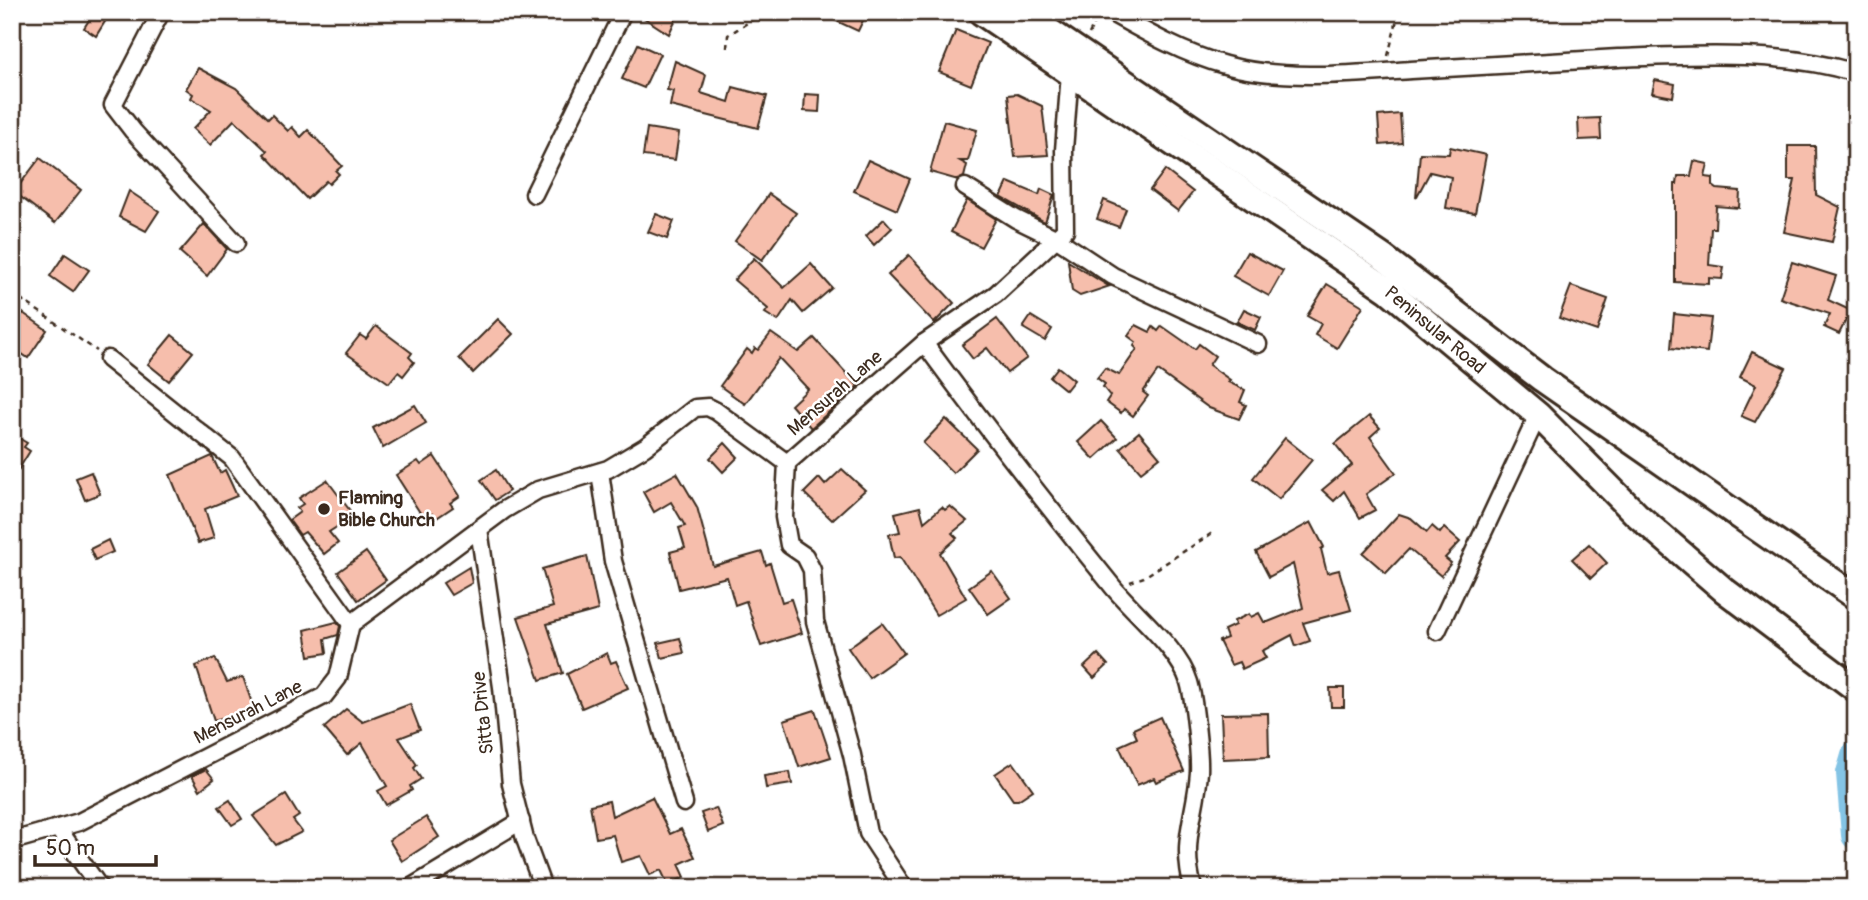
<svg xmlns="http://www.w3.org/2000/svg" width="1868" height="900" font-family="Pangolin,sans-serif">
  <rect width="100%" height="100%" fill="#fff"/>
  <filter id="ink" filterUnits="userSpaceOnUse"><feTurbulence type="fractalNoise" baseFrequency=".0143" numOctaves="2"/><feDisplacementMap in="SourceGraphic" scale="14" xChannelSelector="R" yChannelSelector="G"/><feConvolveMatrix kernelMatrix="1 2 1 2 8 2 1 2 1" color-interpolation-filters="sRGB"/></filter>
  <g filter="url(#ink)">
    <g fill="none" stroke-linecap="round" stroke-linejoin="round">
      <path stroke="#84c4e5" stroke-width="30" d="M1856 756 1851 773 1856 835"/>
    </g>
    <g fill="#f6beac" stroke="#3b2a1e" stroke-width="2">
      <path d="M94 12H111L96 36 84 28Z"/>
      <path d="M635 12H679L669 34Z"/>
      <path d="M817 12H867L858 31Z"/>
      <path d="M956 30 988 43 971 85 939 72Z"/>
      <path d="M638 44 660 54 644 88 622 79Z"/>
      <path d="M675 61 706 75 701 93 729 102 733 87 767 96 758 128 670 106 673 91 667 90Z"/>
      <path d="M198 68 236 88 268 119 272 115 288 131 292 127 301 137 308 130 342 166 336 171 339 174 329 184 326 181 307 199 264 154 267 151 234 120 210 145 193 129 211 110 191 98 193 94 186 89Z"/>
      <path d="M1655 80 1675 84 1673 97 1652 93Z"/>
      <path d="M805 94 820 95 819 112 804 111Z"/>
      <path d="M1017 94 1042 106 1048 155 1015 157 1008 95Z"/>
      <path d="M1400 114 1402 143 1380 145 1378 116Z"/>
      <path d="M1600 118 1601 139 1579 140 1578 119Z"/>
      <path d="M944 121 977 130 968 161H960L967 165 964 177 958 180 930 172Z"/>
      <path d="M647 128 679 133 675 160 643 156Z"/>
      <path d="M1788 146H1815L1816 195 1840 207 1832 242 1784 232 1795 180H1788Z"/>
      <path d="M1450 147 1486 155 1475 213 1446 208 1451 177 1430 172 1416 198 1420 153 1449 154Z"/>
      <path d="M40 158 81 190 55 223 14 192Z"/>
      <path d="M868 160 910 179 897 210 854 191Z"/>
      <path d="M1694 161 1708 164 1705 177 1713 178V186L1717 189 1740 191 1739 208 1716 206 1715 228H1711L1709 265 1724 267 1722 279 1709 278V284L1675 282V184H1677L1678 176H1691Z"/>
      <path d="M1165 170 1193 192 1178 211 1150 190Z"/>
      <path d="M1008 182 1039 195 1041 189 1054 195 1045 222 1001 197Z"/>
      <path d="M129 191 159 211 146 231 119 217Z"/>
      <path d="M769 194 796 213 762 260 735 241Z"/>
      <path d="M967 200 996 219 981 247 951 232Z"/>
      <path d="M1104 200 1126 209 1119 227 1097 219Z"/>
      <path d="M656 214 674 221 667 239 648 232Z"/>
      <path d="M884 219 892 228 874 245 866 236Z"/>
      <path d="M204 224 227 249 207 276 180 252Z"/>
      <path d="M1247 252 1283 271 1269 296 1233 276Z"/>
      <path d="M65 254 89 270 73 292 50 276Z"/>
      <path d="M909 255 954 303 934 323 888 275Z"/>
      <path d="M754 258 784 288 811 264 832 288 803 313 792 300 778 321 765 313 768 309 734 280Z"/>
      <path d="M1068 261 1107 285 1110 286 1080 296 1072 291Z"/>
      <path d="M1792 262 1836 276 1828 300 1856 313V323L1846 320 1839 334 1824 327 1830 314 1780 298Z"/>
      <path d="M1327 284 1363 306 1337 348 1315 335 1321 324 1307 316Z"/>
      <path d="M1571 286 1608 299 1597 331 1559 318Z"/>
      <path d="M1244 309 1261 317 1255 330 1237 322Z"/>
      <path d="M23 313 47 330 28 358 12 347V328Z"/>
      <path d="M1674 314 1711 318 1707 352 1671 348Z"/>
      <path d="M1031 316 1052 329 1045 341 1023 328Z"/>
      <path d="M498 319 513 334 473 373 459 358Z"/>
      <path d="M997 319 1027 358 1007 373 987 348 973 359 962 345Z"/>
      <path d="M1136 325 1150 332 1153 327 1158 331 1162 326 1195 349 1199 344 1215 356 1209 365 1230 380 1228 382 1245 390 1240 402 1246 405 1239 419 1209 408 1158 371 1143 392 1148 396 1133 416 1124 409 1121 413 1106 402 1110 396 1103 387 1105 384 1097 378 1105 368 1119 375 1137 349 1134 346 1136 342 1128 336Z"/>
      <path d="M376 326 412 353 409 357 414 362 403 376 398 372 389 383 346 353 360 335 366 339Z"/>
      <path d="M771 333 798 352 814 338 858 386 811 428 791 405 808 389 779 358 745 404 720 386 747 349 752 353 755 348 758 350Z"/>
      <path d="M172 335 193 352 169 381 148 364Z"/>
      <path d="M1752 352 1786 368 1755 422 1741 416 1756 385 1740 377Z"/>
      <path d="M1058 367 1074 380 1066 390 1050 377Z"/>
      <path d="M415 405 426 423 383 448 373 428Z"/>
      <path d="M1369 416 1380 428 1370 437 1396 473 1366 494 1375 510 1360 518 1344 491 1334 501 1322 490 1352 465 1335 444Z"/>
      <path d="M946 419 977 449 953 473 923 443Z"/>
      <path d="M1101 421 1117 438 1094 459 1078 442Z"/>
      <path d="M1139 432 1160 457 1141 472 1120 448Z"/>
      <path d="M12 434 27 443 24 447 30 451 12 480Z"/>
      <path d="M1285 438 1312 460 1279 499 1253 478Z"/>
      <path d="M725 443 738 457 723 472 710 458Z"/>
      <path d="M212 456 220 473 225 470 237 496 205 509 214 538 198 543 170 475Z"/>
      <path d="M434 456 460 496 450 503 453 507 435 519 432 514 424 519 396 475 418 461 421 465Z"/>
      <path d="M842 469 865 490 832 520 804 493 819 478 825 485Z"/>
      <path d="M496 470 509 491 495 500 481 480Z"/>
      <path d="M91 472 100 494 85 500 76 478Z"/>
      <path d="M677 473 697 507 713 566 762 552 766 565 770 563 782 602 791 599 802 633 761 646 746 601 735 605 727 577 679 589 670 552 685 548 679 528 685 526 671 502 654 512 643 492Z"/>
      <path d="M327 480 354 516 329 532 338 543 324 554 305 532 300 535 289 520 300 512 297 508 303 504 299 498Z"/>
      <path d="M950 506 967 521 952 533 957 538 940 553 966 598 936 615 900 557 894 558 889 534 900 532 895 513 920 507 924 522 942 507 945 510Z"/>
      <path d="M1399 514 1411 518 1427 532 1432 526 1440 533 1444 528 1460 542 1445 558 1451 563 1441 576 1409 549 1386 573 1363 553Z"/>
      <path d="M1311 522 1324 547 1321 549 1327 573 1339 570 1351 610 1303 623 1310 641 1296 646 1292 635 1262 651 1266 658 1242 669 1239 662 1231 665 1219 641 1227 638 1224 630 1235 625 1234 621 1249 614 1251 617 1259 613 1264 622H1268L1303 608 1293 564 1269 577 1256 552Z"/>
      <path d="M108 540 113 552 95 560 90 549Z"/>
      <path d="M1589 544 1607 563 1591 578 1572 559Z"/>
      <path d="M366 552 386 580 358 600 338 572Z"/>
      <path d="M587 556 598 610 547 624 563 673 540 680 518 617 553 607 542 569Z"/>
      <path d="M469 567 472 583 451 595 443 583Z"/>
      <path d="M992 571 1011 598 988 614 969 587Z"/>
      <path d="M336 622 340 626 338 635 325 639 327 653 309 656 305 630Z"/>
      <path d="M882 623 904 653 869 678 848 648Z"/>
      <path d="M680 638 684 653 662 658 658 643Z"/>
      <path d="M607 653 611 663 616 661 628 688 582 708 567 674Z"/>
      <path d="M1098 654 1108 665 1094 678 1084 667Z"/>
      <path d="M215 658 227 682 243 677 254 709 214 721 196 666Z"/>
      <path d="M1330 688H1344V707H1331Z"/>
      <path d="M410 704 420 730 399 738 417 765 414 768 421 779 410 786 412 790 386 805 378 791 387 786 362 743 347 755 324 728 346 709 363 722Z"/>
      <path d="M815 710 831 757 799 767 784 720Z"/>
      <path d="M1268 713 1269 757 1223 759 1221 714Z"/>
      <path d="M1160 717 1184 771 1156 782 1154 778 1137 785 1119 746 1137 738 1133 729Z"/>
      <path d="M1013 762 1033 790 1018 800H1013L995 774Z"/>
      <path d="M206 769 214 779 200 790 192 776Z"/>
      <path d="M790 772 792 784 766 788 764 776Z"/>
      <path d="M286 795 299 816 293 820 302 832 276 845 253 816Z"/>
      <path d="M652 797 670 834 681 829 695 857 679 864 685 877 668 885 661 870 650 875 641 856 621 862 613 835 596 838 590 805 609 801 612 816Z"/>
      <path d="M230 800 242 819 232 825 219 807Z"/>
      <path d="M716 808 723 826 708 832 701 813Z"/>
      <path d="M426 817 439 837 402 861 389 840Z"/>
    </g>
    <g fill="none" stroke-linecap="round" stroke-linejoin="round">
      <defs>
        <g id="minor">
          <path d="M161 12 113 105 133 131 236 243"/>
          <path d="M1110 12C1147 33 1184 54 1225 65 1283 81 1353 74 1411 70 1480 66 1549 62 1618 58 1698 55 1778 50 1856 73"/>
          <path d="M965 187 1016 219 1057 239 1113 276 1258 344"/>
          <path d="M534 194 623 12"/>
          <path d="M924 343C985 426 1048 507 1113 587 1136 615 1179 649 1189 682 1194 699 1200 755 1199 772 1196 817 1180 839 1193 888"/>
          <path d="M108 359 232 458 351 624"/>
          <path d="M787 463 924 343 996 294 1065 230 1064 150 1070 73"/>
          <path d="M787 463 784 517 789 545 805 556 812 570 815 621 852 755 868 833 904 888"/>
          <path d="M600 472 613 561 684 803"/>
          <path d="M479 529 502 687 511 784 525 839 543 888"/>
          <path d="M1437 631 1538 415"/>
          <path d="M59 830 100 888"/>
          <path d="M12 841 79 822 324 696 338 678 351 624 504 510 538 490 608 469 645 447 695 408 708 407 716 411 787 463"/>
          <path d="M410 888 521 821"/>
        </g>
        <g id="primary">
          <path d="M981 12 1388 290 1538 415 1636 514 1724 590 1856 689"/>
          <path d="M1021 12 1384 258 1542 379 1856 597"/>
        </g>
      </defs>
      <use href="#minor" stroke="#3b2a1e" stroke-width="21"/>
      <use href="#primary" stroke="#3b2a1e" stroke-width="30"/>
      <g stroke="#3b2a1e" stroke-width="2.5" stroke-dasharray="5 5" stroke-linecap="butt">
        <path d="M1089 34 1097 18"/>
        <path d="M727 48 728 35 765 12"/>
        <path d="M1388 56 1399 12"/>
        <path d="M12 293 97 351"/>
        <path d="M1130 582 1144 577 1214 532"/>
      </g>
      <use href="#minor" stroke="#fff" stroke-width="16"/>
      <use href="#primary" stroke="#fff" stroke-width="24"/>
    </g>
  </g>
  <circle fill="#3b2a1e" stroke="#fff" stroke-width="2.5" cx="324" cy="509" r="7"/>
  <g text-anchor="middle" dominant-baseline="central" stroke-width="5" stroke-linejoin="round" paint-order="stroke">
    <g font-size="19" fill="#3b2a1e" stroke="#fff">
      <text transform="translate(1435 330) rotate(40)">Peninsular Road</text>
      <text transform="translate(835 393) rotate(-41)">Mensurah Lane</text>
      <text transform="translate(248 712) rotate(-27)">Mensurah Lane</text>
      <text transform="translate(483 713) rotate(-96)">Sitta Drive</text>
    </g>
    <g font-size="19" font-weight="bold" fill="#3b2a1e" stroke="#fff" text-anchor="start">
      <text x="338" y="498">Flaming<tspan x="338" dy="22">Bible Church</tspan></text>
    </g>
  </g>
  <rect width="1868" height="900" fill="none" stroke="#fff" stroke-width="42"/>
  <rect x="21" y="21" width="1826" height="858" fill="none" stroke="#3b2a1e" stroke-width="2.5" filter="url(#ink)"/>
  <path d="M35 855v10h121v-10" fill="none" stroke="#3b2a1e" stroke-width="3.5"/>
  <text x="46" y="855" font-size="21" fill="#3b2a1e" stroke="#ffffff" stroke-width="5" paint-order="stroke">50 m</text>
</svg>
